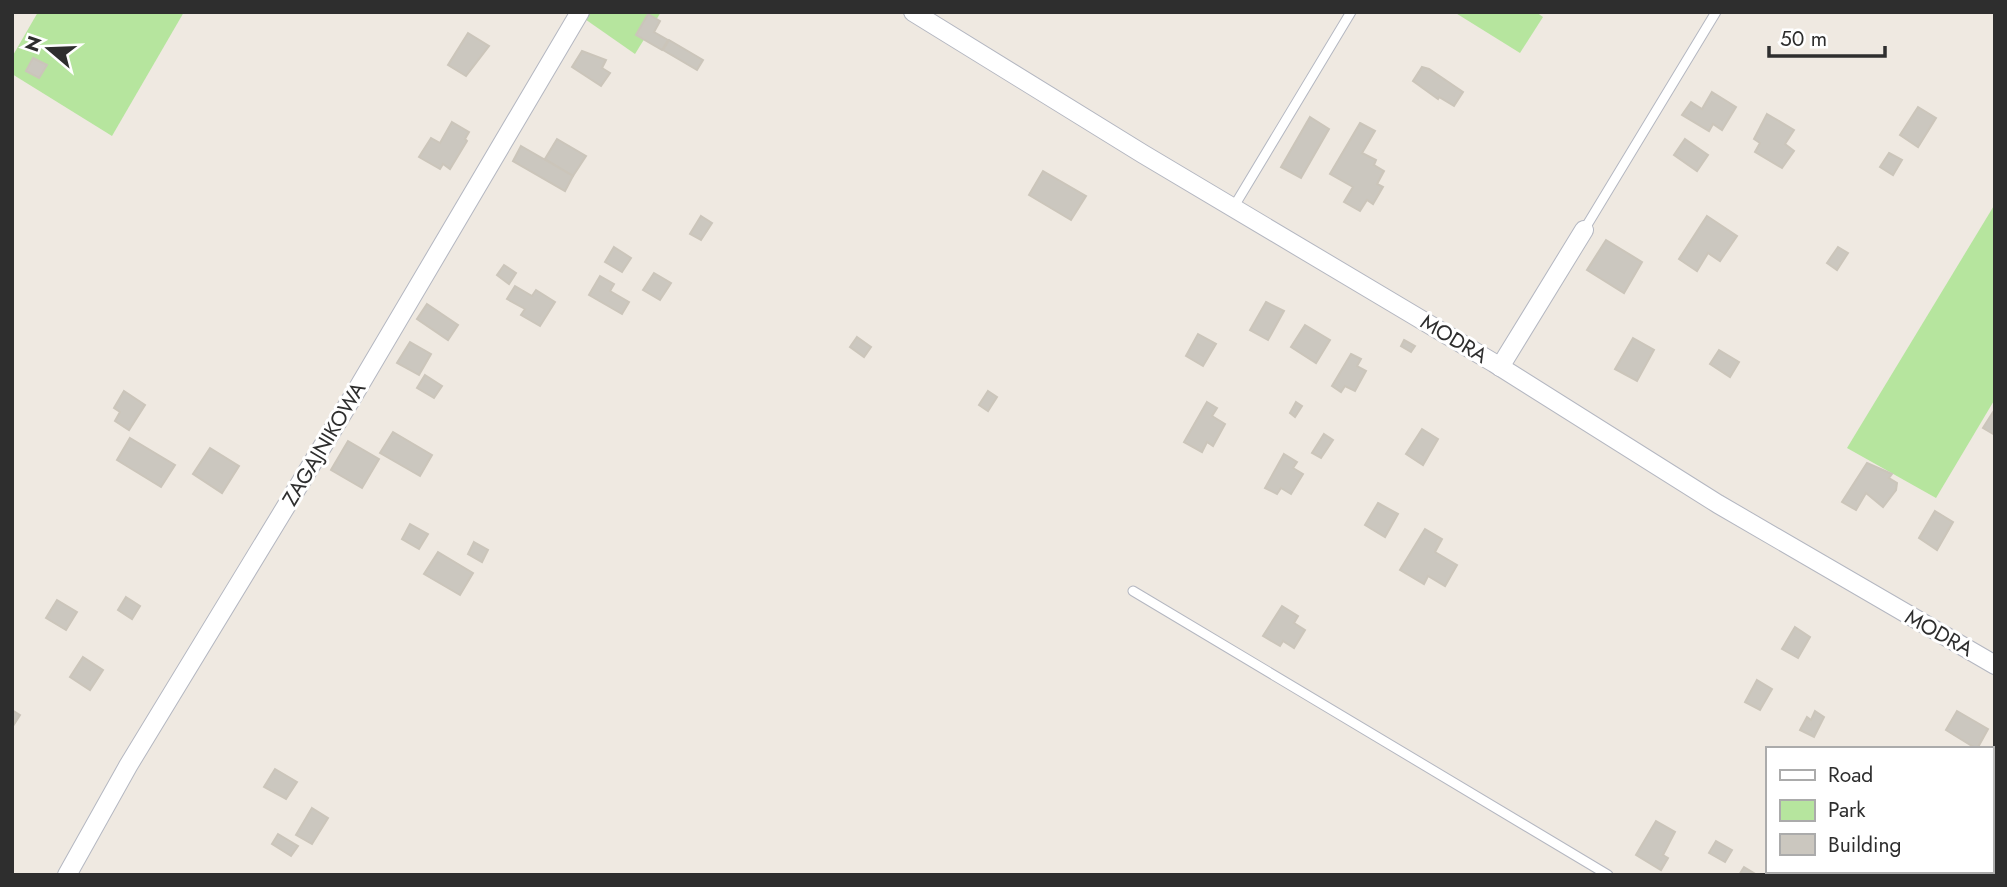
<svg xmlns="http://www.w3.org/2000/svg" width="2007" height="887" font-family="Jost,sans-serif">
  <rect width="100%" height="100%" fill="#efe9e1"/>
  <g fill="#b6e59e">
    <path d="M38 12H184L112 136 12 74V57Z"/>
    <path d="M584 12H661L635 54 582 17Z"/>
    <path d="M1454 12H1536L1543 17 1520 53Z"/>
    <path d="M1995 204V399L1936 498 1847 448Z"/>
  </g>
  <g fill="#cbc7bf" stroke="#cbc5ba" stroke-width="2">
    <path d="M648 14 660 21 654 32 668 40 662 50 636 35Z"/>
    <path d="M468 33 489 46 466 76 448 65Z"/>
    <path d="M669 40 703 60 697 70 663 50Z"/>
    <path d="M582 51 606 60 602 68 610 73 601 86 572 67Z"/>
    <path d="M33 58 47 65 39 78 26 71Z"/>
    <path d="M1422 67 1429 69 1463 92 1454 106 1439 97 1438 99 1413 81Z"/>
    <path d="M1712 92 1736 107 1722 130 1713 124 1709 131 1682 115 1691 102 1702 109Z"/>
    <path d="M1918 107 1936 118 1918 147 1900 135Z"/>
    <path d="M1767 114 1794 130 1785 144 1794 151 1782 168 1755 152 1760 143 1754 139Z"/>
    <path d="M1310 117 1329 129 1301 178 1281 167Z"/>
    <path d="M452 122 469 132 465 139 467 141 450 169 443 164 440 169 419 157 431 138 440 143Z"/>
    <path d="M1360 123 1375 131 1362 153 1376 160 1374 165 1384 171 1377 184 1383 187 1373 204 1367 200 1360 211 1344 202 1353 187 1330 174Z"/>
    <path d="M557 139 586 156 573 176 545 159Z"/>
    <path d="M1685 139 1708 155 1697 171 1674 155Z"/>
    <path d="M521 146 573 176 565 191 513 161Z"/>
    <path d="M1889 153 1902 160 1893 175 1880 167Z"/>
    <path d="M1043 171 1086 196 1071 220 1029 195Z"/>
    <path d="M701 216 712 223 701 240 690 234Z"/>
    <path d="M1707 216 1737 236 1720 261 1708 253 1697 271 1679 259Z"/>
    <path d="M1606 240 1642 262 1624 293 1587 270Z"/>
    <path d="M614 247 631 258 622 272 605 262Z"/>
    <path d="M1838 247 1848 253 1837 270 1827 263Z"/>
    <path d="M504 265 516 273 509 284 497 275Z"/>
    <path d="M654 273 671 283 660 300 643 290Z"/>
    <path d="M600 276 614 284 610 291 629 302 622 314 589 295Z"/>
    <path d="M515 286 532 296 536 290 555 302 540 326 521 315 525 309 507 299Z"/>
    <path d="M1266 302 1284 311 1268 340 1250 330Z"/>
    <path d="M427 304 458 325 448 340 417 319Z"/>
    <path d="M1305 325 1330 340 1316 363 1291 347Z"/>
    <path d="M1198 334 1216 344 1203 366 1186 356Z"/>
    <path d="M857 337 871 347 864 357 850 347Z"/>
    <path d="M1633 338 1654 350 1637 381 1615 369Z"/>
    <path d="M1404 340 1415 346 1411 352 1401 346Z"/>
    <path d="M410 342 431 354 419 375 397 363Z"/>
    <path d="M1719 350 1739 362 1730 377 1710 364Z"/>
    <path d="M1351 354 1361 359 1357 366 1366 371 1355 391 1345 386 1341 392 1332 386Z"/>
    <path d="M425 375 442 386 434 398 417 388Z"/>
    <path d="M124 391 145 405 129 430 115 421 120 412 114 408Z"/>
    <path d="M988 391 997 397 988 411 979 405Z"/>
    <path d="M1207 402 1217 408 1212 416 1225 424 1213 446 1207 442 1202 452 1184 442Z"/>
    <path d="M1296 402 1302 406 1295 417 1290 413Z"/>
    <path d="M1995 409V435L1983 428Z"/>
    <path d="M1422 429 1438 439 1423 465 1406 454Z"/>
    <path d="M393 432 432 455 420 476 380 453Z"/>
    <path d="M1324 434 1333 440 1321 458 1312 453Z"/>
    <path d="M130 438 175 465 161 487 117 460Z"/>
    <path d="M348 441 379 459 362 488 331 470Z"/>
    <path d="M210 448 239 466 222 493 193 474Z"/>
    <path d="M1284 454 1297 462 1293 468 1303 474 1291 494 1281 488 1277 494 1265 488Z"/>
    <path d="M1867 463 1892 474 1889 478 1897 483 1896 490 1883 507 1866 493 1856 510 1842 502Z"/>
    <path d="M1378 503 1398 514 1385 537 1365 525Z"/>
    <path d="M1935 511 1953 522 1937 550 1919 538Z"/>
    <path d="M410 524 428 534 419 549 402 539Z"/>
    <path d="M1425 529 1442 539 1435 552 1457 565 1445 586 1428 576 1424 584 1400 570Z"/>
    <path d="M474 542 488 550 482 562 468 554Z"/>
    <path d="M438 552 473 573 460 595 424 574Z"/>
    <path d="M126 597 140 606 132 619 118 610Z"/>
    <path d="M57 600 77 612 66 630 46 618Z"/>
    <path d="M1282 606 1298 616 1294 623 1305 630 1294 648 1283 641 1280 646 1263 636Z"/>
    <path d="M1795 627 1810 637 1798 658 1782 649Z"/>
    <path d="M83 657 103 670 90 690 70 677Z"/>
    <path d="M1757 680 1772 689 1760 710 1745 702Z"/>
    <path d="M12 710 20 715 13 726 12 725Z"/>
    <path d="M1815 711 1824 717 1814 737 1800 730 1807 717 1811 720Z"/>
    <path d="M1957 711 1988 729 1977 749 1946 730Z"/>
    <path d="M275 769 297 782 286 799 264 787Z"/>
    <path d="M312 808 328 818 312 844 296 835Z"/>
    <path d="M1656 821 1675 832 1663 855 1668 858 1661 870 1636 855Z"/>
    <path d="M278 834 298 846 291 856 272 844Z"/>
    <path d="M1716 841 1732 850 1725 862 1709 853Z"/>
    <path d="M1744 867 1757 875H1739Z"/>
  </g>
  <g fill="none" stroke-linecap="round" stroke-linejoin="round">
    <defs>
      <g id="lane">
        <path d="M1233 208 1351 12"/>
        <path d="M1584 230 1716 12"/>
        <path d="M1133 591 1608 875"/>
      </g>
      <g id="street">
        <path d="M913 12 1143 154 1494 363 1718 504 1995 665"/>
        <path d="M1500 367 1584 230"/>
        <path d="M1991 850 1995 848"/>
        <path d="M67 875 128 766 355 393 580 12"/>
        <path d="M1942 875 1949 871"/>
      </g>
    </defs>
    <use href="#lane" stroke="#b4b7c1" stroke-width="11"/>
    <use href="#street" stroke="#b4b7c1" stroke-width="20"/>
    <use href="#lane" stroke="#fff" stroke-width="9"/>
    <use href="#street" stroke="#fff" stroke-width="18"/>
  </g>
  <g text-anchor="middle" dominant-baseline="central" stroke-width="6" stroke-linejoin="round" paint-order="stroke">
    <g font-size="21" fill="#2e2e2e" stroke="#fff">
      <text transform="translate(1454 339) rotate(31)">MODRA</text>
      <text transform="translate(324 444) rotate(-59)">ZAGAJNIKOWA</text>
      <text transform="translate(1939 633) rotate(29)">MODRA</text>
    </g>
  </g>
  <rect width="2007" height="887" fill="none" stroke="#2e2e2e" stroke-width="28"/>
  <rect x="1766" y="747" width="228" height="126" fill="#ffffff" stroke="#ababab" stroke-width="2"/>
  <rect x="1780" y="770" width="35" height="10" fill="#ffffff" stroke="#ababab" stroke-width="2"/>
  <text x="1828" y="782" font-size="21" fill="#2e2e2e">Road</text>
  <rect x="1780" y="800" width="35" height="21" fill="#b6e59e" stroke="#ababab" stroke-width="2"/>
  <text x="1828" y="817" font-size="21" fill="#2e2e2e">Park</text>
  <rect x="1780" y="834" width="35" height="21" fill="#cbc7bf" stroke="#ababab" stroke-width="2"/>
  <text x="1828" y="852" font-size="21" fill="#2e2e2e">Building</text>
  <g transform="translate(49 49) rotate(289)" stroke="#ffffff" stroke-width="5" paint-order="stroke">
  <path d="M0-5L12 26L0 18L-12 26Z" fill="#2e2e2e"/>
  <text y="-10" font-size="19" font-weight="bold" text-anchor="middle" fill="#2e2e2e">N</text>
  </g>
  <path d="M1769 46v10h116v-10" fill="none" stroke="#2e2e2e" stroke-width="3.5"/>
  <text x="1780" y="46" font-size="21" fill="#2e2e2e" stroke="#ffffff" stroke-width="5" paint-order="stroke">50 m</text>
</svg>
